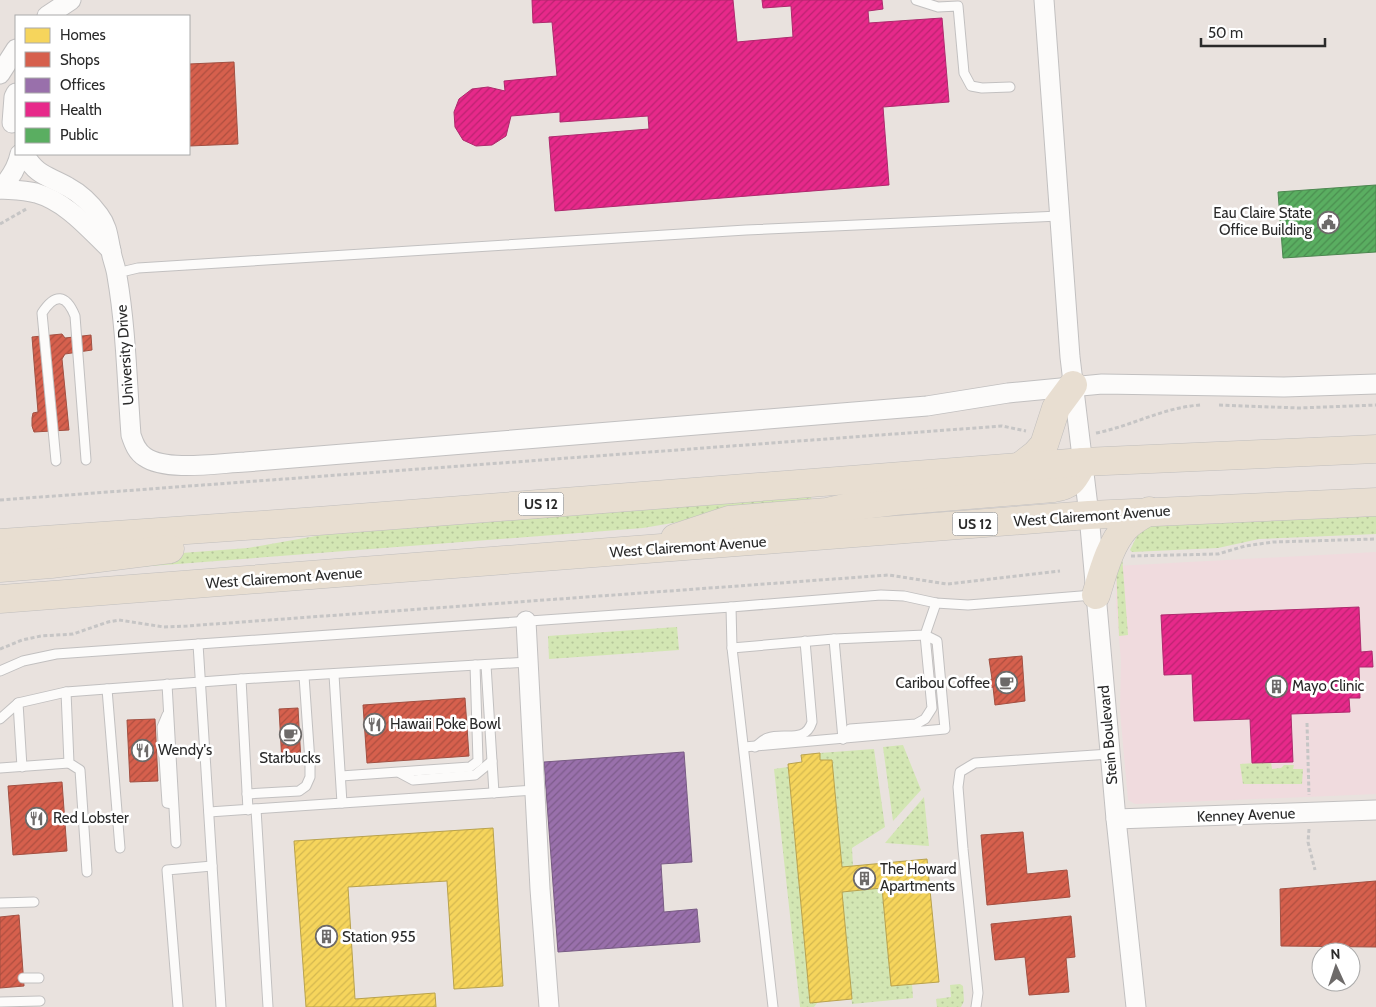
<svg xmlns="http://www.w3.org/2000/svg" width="1376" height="1007" font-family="Cabin,sans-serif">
  <defs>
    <pattern id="grass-dots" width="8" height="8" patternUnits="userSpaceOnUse" patternTransform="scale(1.25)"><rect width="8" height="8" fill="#d3e6b3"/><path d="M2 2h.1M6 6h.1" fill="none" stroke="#b5c59a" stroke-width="1.8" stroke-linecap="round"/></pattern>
    <pattern id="homes-hatch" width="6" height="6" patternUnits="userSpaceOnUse" patternTransform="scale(1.25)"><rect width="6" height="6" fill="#f6d55c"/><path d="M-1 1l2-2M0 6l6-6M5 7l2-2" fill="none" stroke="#d3b750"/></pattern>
    <pattern id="shops-hatch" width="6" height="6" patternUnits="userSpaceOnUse" patternTransform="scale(1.25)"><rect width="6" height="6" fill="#d6604d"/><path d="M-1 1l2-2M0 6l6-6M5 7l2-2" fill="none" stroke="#ae4f40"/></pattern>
    <pattern id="offices-hatch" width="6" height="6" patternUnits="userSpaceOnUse" patternTransform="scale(1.25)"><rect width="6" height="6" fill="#9970ab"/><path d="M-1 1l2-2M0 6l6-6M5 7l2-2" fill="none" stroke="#7d5c8b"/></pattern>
    <pattern id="health-hatch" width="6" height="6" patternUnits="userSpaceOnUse" patternTransform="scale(1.25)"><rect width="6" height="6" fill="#e7298a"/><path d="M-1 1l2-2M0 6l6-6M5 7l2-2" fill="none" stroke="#bb2371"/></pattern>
    <pattern id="public-hatch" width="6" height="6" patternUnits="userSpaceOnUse" patternTransform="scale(1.25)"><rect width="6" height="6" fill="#5aae61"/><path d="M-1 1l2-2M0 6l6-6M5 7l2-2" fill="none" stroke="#4b8e50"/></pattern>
  </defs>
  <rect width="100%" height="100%" fill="#e9e2de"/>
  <path fill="#f0dbde" d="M1376 552V794L1135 804 1128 800 1120 711 1121 661 1116 605V566Z"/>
  <g fill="url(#grass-dots)">
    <path d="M811 497 813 506 731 513 643 528 125 568 169 554 248 548 338 532Z"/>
    <path d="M1376 511V534L1259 539 1218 548 1132 552 1130 550 1143 524Z"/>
    <path d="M1122 556 1128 635 1119 636 1116 566Z"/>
    <path d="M677 627 679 650 549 659 548 636Z"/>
    <path d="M903 745 921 790 893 821 883 747Z"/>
    <path d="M874 749 885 827 852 848 853 866 842 867 832 760H820V753Z"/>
    <path d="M1271 762 1272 769 1281 768 1284 765H1294L1293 769H1303L1302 784H1243L1240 764Z"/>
    <path d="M788 767 810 1003 818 1002 814 1007H800L774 769Z"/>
    <path d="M924 797 929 846 885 843Z"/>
    <path d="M882 888 891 986 912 984 913 998 852 1004 842 892Z"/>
    <path d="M960 984 963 986 964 1001 961 1007H937L936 999 951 997 950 985Z"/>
  </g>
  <g fill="url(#homes-hatch)" stroke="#b9a24d">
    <path d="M820 753V760H832L842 867 927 859 939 982 891 986 882 888 842 892 852 999 810 1003 788 764 802 762 801 755Z"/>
    <path d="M493 828 503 986 454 989 447 881 348 887 355 999 435 993 436 1007H306L294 841Z"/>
  </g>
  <g fill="url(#shops-hatch)" stroke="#a25042">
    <path d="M234 62 238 144 189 146V64Z"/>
    <path d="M62 334 65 338 91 335 92 350 65 354 62 359 69 430 34 432 32 426V418L33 413 38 412 32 337Z"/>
    <path d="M1022 656 1025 701 995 705 993 687 990 688 989 680 992 679 989 659Z"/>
    <path d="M465 698 469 756 367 763 363 705Z"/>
    <path d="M298 708 301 762 282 763 279 709Z"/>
    <path d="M155 719 158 781 130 782 127 720Z"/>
    <path d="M62 782 67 851 13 855 8 786Z"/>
    <path d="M1023 832 1027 874 1067 870 1070 897 987 905 981 835Z"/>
    <path d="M1376 881V947L1281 946 1280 889Z"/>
    <path d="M19 915 24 986 0 988V917Z"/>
    <path d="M1071 916 1075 957 1066 958 1069 992 1029 995 1025 957 995 960 991 924Z"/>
  </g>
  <path fill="url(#offices-hatch)" stroke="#785b84" d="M684 752 692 862 661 864 664 912 697 909 700 942 558 952 544 762Z"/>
  <g fill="url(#health-hatch)" stroke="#ae296d">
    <path d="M532 0H733L737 42 793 37 791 6 763 8 762 0H882L883 9 868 11 869 23 942 18 949 102 883 107 889 185 555 211 549 137 649 129 648 116 560 122V112L511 116 506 136 492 145 476 146 463 140 455 127 454 112 459 99 472 89 488 87 505 91 504 81 557 76 552 22 533 23Z"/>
    <path d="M1359 607 1361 652 1372 651 1373 667H1359L1360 698H1349L1350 712 1291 714 1293 762 1252 763 1250 719 1194 721 1192 674 1164 675 1161 615Z"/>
  </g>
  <path fill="url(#public-hatch)" stroke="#4c8650" d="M1376 185V252L1283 258 1278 192Z"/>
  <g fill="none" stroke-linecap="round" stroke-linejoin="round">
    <defs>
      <g id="service">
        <path d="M916 0 938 7 958 6 964 73 971 86 982 88 1010 87"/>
        <path d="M117 273 138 268 746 230 1059 216"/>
        <path d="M56 461 42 313C55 293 66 294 75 316L86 460"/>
        <path d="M731 607 732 648 773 1007"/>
        <path d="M834 639 843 739"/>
        <path d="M198 644 221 1007"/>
        <path d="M732 648 834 639 925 635 936 603"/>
        <path d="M486 665 494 793"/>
        <path d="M0 671 23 661 56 654 731 607 881 595 904 596 936 603 968 605 1093 595"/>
        <path d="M241 679 248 810"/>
        <path d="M167 684 176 843"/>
        <path d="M107 689 120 848"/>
        <path d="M66 692 69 763 80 770 87 872"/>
        <path d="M18 703 22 767"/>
        <path d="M167 715 162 727 167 803 173 804"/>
        <path d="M0 719 18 703 66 692 241 679 528 662"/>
        <path d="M744 747 945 729 937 641 925 635 932 708 925 719 916 724 850 729 843 739"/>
        <path d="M755 747C759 744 763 739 768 738 784 732 805 744 812 722L805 641"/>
        <path d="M0 768 69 763"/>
        <path d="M400 773 413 780 475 775 492 761"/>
        <path d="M341 776 470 767 478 761 475 665"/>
        <path d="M247 794 299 791 306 786 310 777V762L304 676"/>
        <path d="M342 803 535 790"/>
        <path d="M256 809 268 1007"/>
        <path d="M209 812 342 803 334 675"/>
        <path d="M0 903 34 902"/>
        <path d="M23 978H39"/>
        <path d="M0 1002 40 1001"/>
        <path d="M178 1007 167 870 212 866"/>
        <path d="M976 1007 978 993 963 849 958 787 960 772 975 763 1110 754"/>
      </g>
      <g id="minor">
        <path d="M1044 0 1070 357 1089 515 1116 819 1136 1007"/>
        <path d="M47 16 71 0"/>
        <path d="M0 74 16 49"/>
        <path d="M12 123 14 97 16 93"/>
        <path d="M24 154C38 177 47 175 68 187 81 194 91 204 99 215 108 227 108 237 111 251 112 259 116 267 117 276 126 328 127 382 131 435 134 444 137 452 145 457 167 472 219 463 245 462L927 406 1008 393 1102 384 1284 387 1376 384"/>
        <path d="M0 189C12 190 24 190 36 193 67 202 89 229 111 250"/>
        <path d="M0 189C10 179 17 168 20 154"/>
        <path d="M526 621 540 889 549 1007"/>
        <path d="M1116 819 1376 810"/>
      </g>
      <g id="primary">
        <path d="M1018 468 1036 454 1044 445 1056 408 1073 385"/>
        <path d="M675 538 729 520 827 512 854 506 895 501 1054 488C1073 485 1074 478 1083 462"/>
        <path d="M0 543 318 521 1083 462 1376 449"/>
        <path d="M0 568 51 564 170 549"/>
        <path d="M1096 595C1103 572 1110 544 1126 527 1133 520 1141 516 1149 511"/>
        <path d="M0 599 1089 515 1376 502"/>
      </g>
    </defs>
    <use href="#service" stroke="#c2c0c0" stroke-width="11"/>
    <use href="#minor" stroke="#c2c0c0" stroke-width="21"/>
    <use href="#primary" stroke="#c0bebd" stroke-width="29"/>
    <g stroke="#c6c5c5" stroke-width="3" stroke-dasharray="4 2.5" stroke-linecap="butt">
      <path d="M0 224 28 208"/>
      <path d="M1219 405 1298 408 1376 405"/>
      <path d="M1096 433C1132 426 1164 407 1201 405"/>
      <path d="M0 500 1002 426 1026 431"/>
      <path d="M1131 556 1218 554 1245 546 1273 542 1376 539"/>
      <path d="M0 649 22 640 41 636 73 634 108 622 119 620 164 627 187 626 889 575 947 584 1060 571"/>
      <path d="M1307 723 1309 795"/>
      <path d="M1309 829 1308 842 1315 870"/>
    </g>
    <use href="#service" stroke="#fcfbfa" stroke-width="9"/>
    <use href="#minor" stroke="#fcfbfa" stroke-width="19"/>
    <use href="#primary" stroke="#e8ded1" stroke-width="28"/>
  </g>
  <defs>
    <symbol id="civic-ring" viewBox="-11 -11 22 22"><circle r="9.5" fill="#fff" stroke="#6d6a69" stroke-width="1.5"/><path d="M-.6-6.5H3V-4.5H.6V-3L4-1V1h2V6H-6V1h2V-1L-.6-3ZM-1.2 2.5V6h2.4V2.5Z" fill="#6d6a69"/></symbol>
    <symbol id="cafe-ring" viewBox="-11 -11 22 22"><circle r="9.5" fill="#fff" stroke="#6d6a69" stroke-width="1.5"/><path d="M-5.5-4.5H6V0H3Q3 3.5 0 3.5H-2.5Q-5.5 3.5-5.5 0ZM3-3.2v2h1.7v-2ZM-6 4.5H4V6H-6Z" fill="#6d6a69"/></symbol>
    <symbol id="building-ring" viewBox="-11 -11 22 22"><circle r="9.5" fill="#fff" stroke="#6d6a69" stroke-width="1.5"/><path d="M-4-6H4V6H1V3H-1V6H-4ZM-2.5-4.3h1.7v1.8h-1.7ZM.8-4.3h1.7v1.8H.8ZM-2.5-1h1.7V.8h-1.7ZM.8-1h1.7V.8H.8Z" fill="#6d6a69"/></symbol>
    <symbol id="restaurant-ring" viewBox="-11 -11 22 22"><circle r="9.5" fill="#fff" stroke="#6d6a69" stroke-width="1.5"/><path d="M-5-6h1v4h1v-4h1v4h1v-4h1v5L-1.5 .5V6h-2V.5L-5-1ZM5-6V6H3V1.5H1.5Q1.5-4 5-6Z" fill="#6d6a69"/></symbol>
  </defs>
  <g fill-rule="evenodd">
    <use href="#civic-ring" x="1316" y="210" width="25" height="25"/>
    <use href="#cafe-ring" x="994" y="670" width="25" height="25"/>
    <use href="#building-ring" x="1264" y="674" width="25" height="25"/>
    <use href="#restaurant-ring" x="362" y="712" width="25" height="25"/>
    <use href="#cafe-ring" x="278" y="722" width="25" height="25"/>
    <use href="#restaurant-ring" x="130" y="738" width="25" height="25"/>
    <use href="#restaurant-ring" x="24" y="806" width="25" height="25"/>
    <use href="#building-ring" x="852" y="866" width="25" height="25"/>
    <use href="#building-ring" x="314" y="924" width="25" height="25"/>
  </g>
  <g text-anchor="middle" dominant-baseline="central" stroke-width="5" stroke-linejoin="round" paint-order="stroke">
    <g fill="#fff" stroke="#6a6a6a" stroke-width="1">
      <rect x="518.5" y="492.5" width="45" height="23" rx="4"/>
      <rect x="952.5" y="512.5" width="45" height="23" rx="4"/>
    </g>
    <g font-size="14" font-weight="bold" fill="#2a2a2a">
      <text x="541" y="504">US 12</text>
      <text x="975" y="524">US 12</text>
    </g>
    <g font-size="15" fill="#2a2a2a" stroke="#fff" text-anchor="start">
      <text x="1312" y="213" text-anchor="end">Eau Claire State<tspan x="1312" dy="17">Office Building</tspan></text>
      <text x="990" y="683" text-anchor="end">Caribou Coffee</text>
      <text x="1292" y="686">Mayo Clinic</text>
      <text x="390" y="724">Hawaii Poke Bowl</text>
      <text x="158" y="750">Wendy's</text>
      <text x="290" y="758" text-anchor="middle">Starbucks</text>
      <text x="53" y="818">Red Lobster</text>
      <text x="880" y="869">The Howard<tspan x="880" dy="17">Apartments</tspan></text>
      <text x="342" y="937">Station 955</text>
    </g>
    <g font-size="15" fill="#2a2a2a" stroke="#fff">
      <text transform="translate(125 355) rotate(-94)">University Drive</text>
      <text transform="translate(1092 516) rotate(-4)">West Clairemont Avenue</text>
      <text transform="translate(688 547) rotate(-4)">West Clairemont Avenue</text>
      <text transform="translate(284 578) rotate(-4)">West Clairemont Avenue</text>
      <text transform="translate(1108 735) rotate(-95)">Stein Boulevard</text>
      <text transform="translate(1246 815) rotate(-2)">Kenney Avenue</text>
    </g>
  </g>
  <rect x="15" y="15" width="175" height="140" fill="#ffffff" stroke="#aaaaaa"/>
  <rect x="25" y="28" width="25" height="15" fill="#f6d55c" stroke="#aaaaaa"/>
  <text x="60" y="40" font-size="15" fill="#2a2a2a">Homes</text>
  <rect x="25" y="52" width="25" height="15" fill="#d6604d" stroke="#aaaaaa"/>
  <text x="60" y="65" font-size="15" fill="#2a2a2a">Shops</text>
  <rect x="25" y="78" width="25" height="15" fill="#9970ab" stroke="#aaaaaa"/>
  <text x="60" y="90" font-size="15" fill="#2a2a2a">Offices</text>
  <rect x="25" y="102" width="25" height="15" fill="#e7298a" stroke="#aaaaaa"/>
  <text x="60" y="115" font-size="15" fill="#2a2a2a">Health</text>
  <rect x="25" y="128" width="25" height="15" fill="#5aae61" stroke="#aaaaaa"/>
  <text x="60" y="140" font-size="15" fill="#2a2a2a">Public</text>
  <g transform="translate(1336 967) rotate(357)"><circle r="24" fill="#ffffff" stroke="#aaaaaa"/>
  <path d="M0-4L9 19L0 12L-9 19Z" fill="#6d6a69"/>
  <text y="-8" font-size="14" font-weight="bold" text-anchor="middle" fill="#2a2a2a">N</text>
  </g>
  <path d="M1201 38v8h124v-8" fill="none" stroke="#2a2a2a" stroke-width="2.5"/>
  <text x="1208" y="38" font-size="15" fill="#2a2a2a" stroke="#ffffff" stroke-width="4" paint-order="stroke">50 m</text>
</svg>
